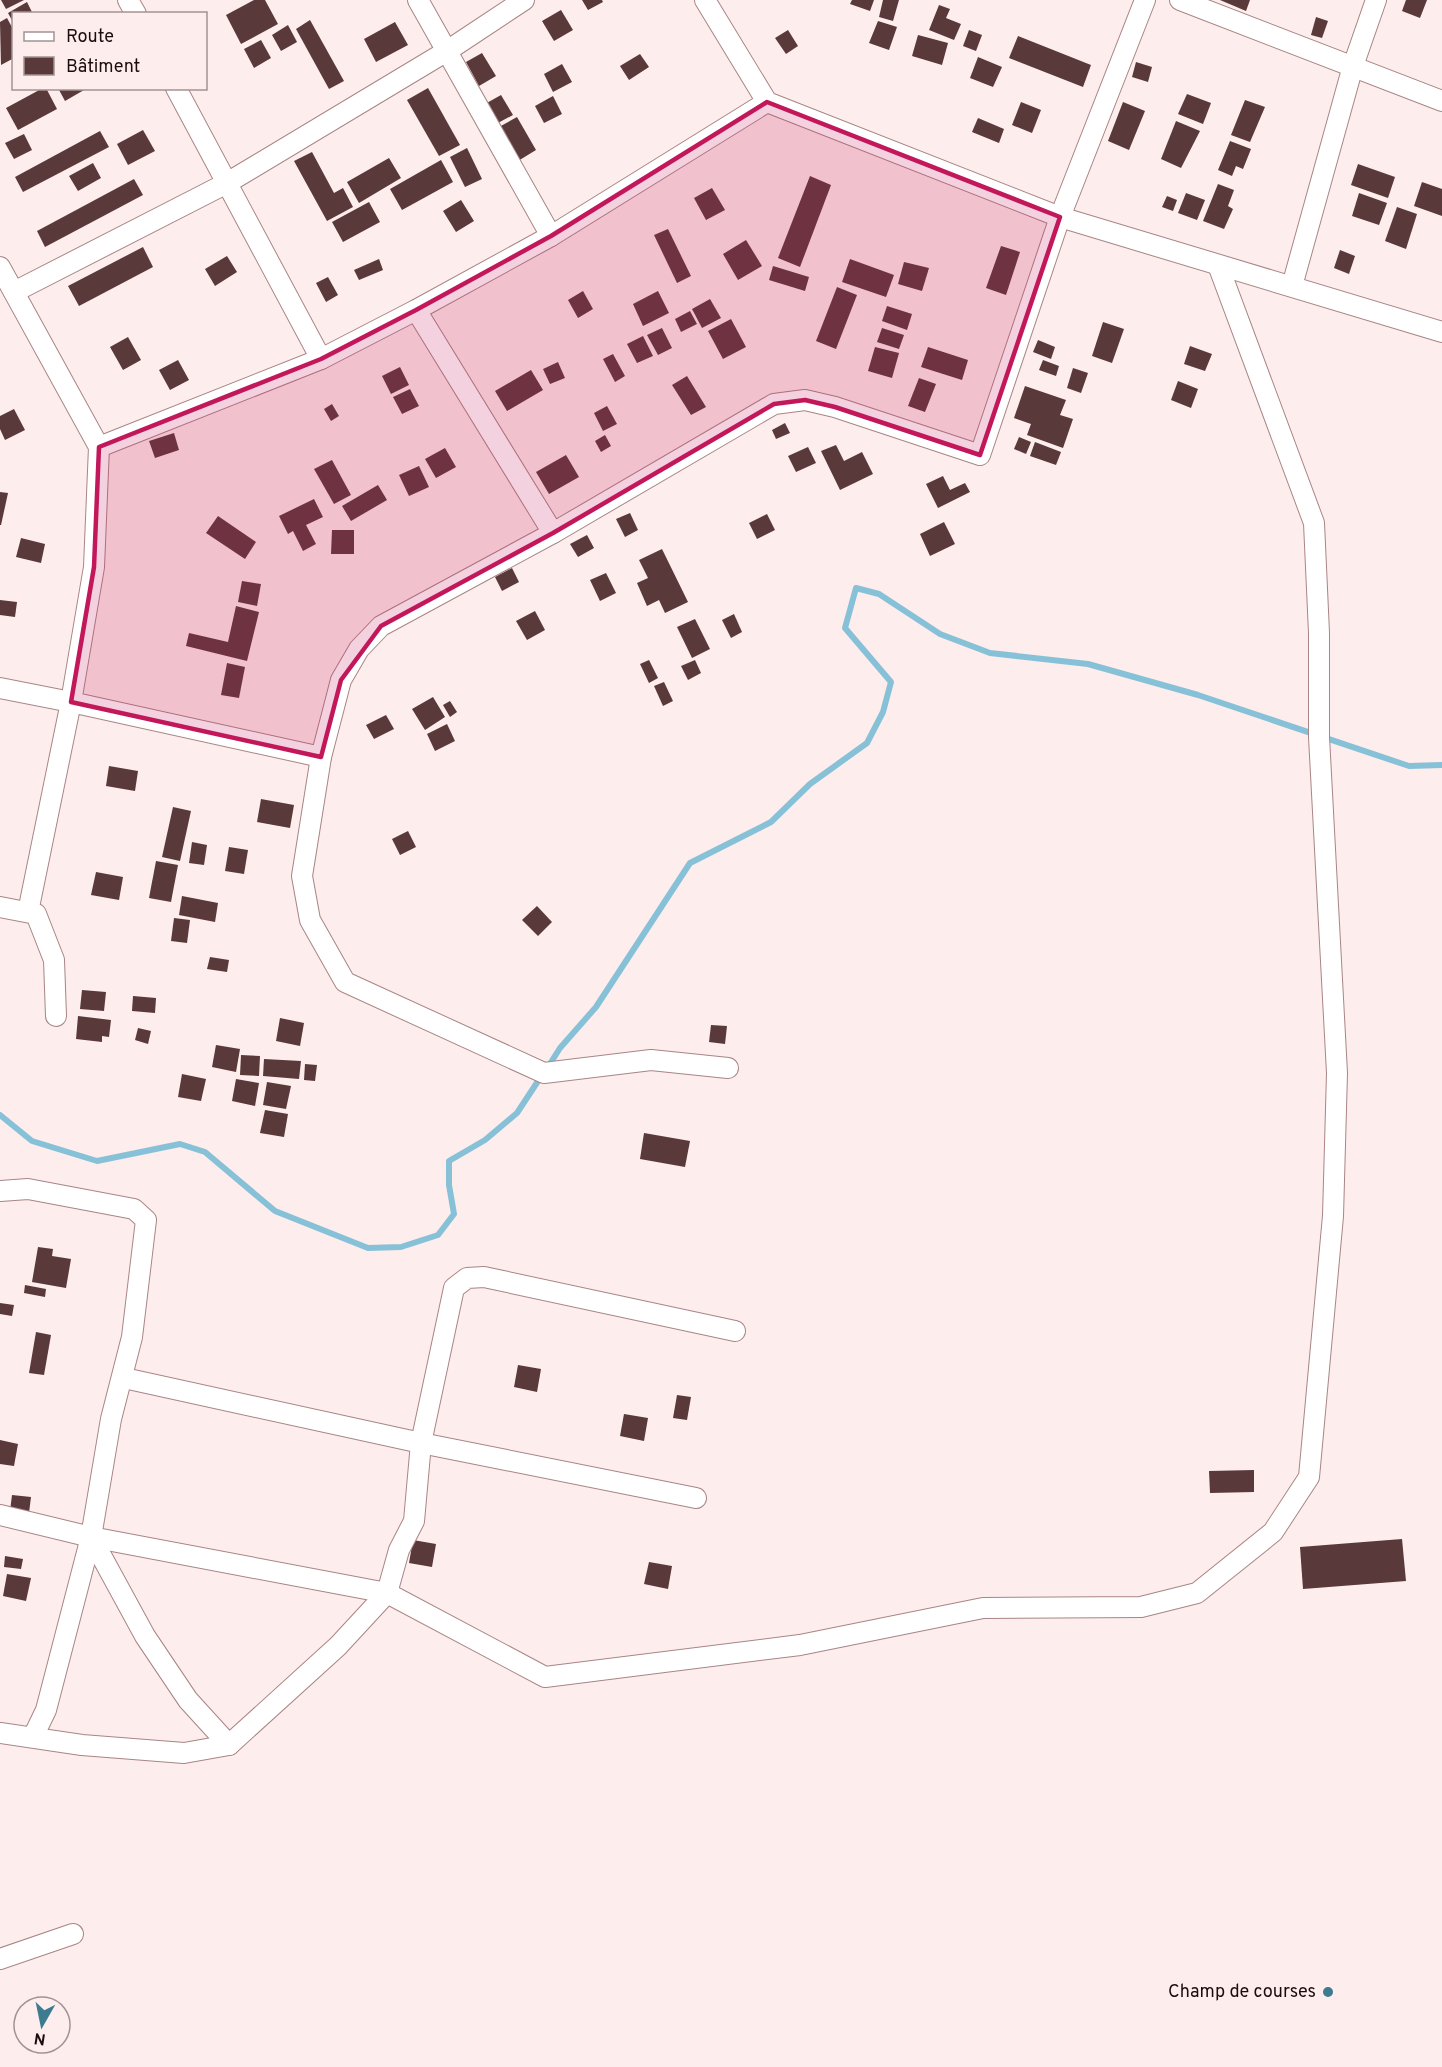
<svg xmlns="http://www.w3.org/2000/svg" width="1442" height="2067" font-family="Overpass,sans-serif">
  <rect width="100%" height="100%" fill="#fdedec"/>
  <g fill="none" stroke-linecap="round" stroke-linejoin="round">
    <g stroke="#87c1d7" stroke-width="6">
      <path d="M548 1067 560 1048 596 1007 690 863 771 822 810 784 867 743 883 712 891 682 845 628 856 588 879 594 940 634 990 653 1088 664 1198 695 1409 766 1442 765"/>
      <path d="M0 1115 32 1141 97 1161 180 1144 205 1152 275 1211 368 1248 401 1247 438 1235 454 1214 449 1185V1161L485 1140 517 1113 542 1075"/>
    </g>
  </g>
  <g fill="#59393a">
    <path d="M1 0H24L6 9Z"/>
    <path d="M254 0H265L278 24 241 44 226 15Z"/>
    <path d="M582 0H602L603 2 588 10Z"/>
    <path d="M852 0H874L870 11 850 4Z"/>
    <path d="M883 0H899L893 21 879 17Z"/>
    <path d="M1220 0H1250L1246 11Z"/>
    <path d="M1406 0H1427L1420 18 1402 11Z"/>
    <path d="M27 2 33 14H14V24L8 13Z"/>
    <path d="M939 5 950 9 946 18 961 24 954 40 929 30Z"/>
    <path d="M561 10 573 30 554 41 542 21Z"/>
    <path d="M1316 17 1328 21 1322 38 1311 35Z"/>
    <path d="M7 18 14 31V58L1 65 0 22Z"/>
    <path d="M310 20 344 81 329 89 296 29Z"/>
    <path d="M878 21 897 27 889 50 869 43Z"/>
    <path d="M395 22 408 45 376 62 364 39Z"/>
    <path d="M288 25 297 42 281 51 272 35Z"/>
    <path d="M788 30 798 46 786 54 775 38Z"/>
    <path d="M969 30 982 35 976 51 963 46Z"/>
    <path d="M918 35 948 43 942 65 912 56Z"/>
    <path d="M1018 36 1091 65 1083 87 1009 58Z"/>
    <path d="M261 40 271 58 254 68 244 49Z"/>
    <path d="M482 53 496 76 479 86 466 62Z"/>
    <path d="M640 54 649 67 629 80 620 66Z"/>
    <path d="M978 57 1002 67 993 87 970 78Z"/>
    <path d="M1136 62 1152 67 1148 82 1132 77Z"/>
    <path d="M562 64 572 82 553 92 544 74Z"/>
    <path d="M43 88H46L57 109 18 130 6 108Z"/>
    <path d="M58 88H83L84 90 65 101Z"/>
    <path d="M428 88 460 145 439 156 407 100Z"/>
    <path d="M1187 94 1211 103 1203 124 1178 114Z"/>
    <path d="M501 95 513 115 496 124 485 104Z"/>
    <path d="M553 96 562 114 544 123 535 106Z"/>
    <path d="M1245 100 1265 107 1250 142 1231 135Z"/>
    <path d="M1021 102 1041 110 1032 133 1012 125Z"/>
    <path d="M1123 102 1145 111 1129 150 1108 141Z"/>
    <path d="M517 117 536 150 518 161 499 127Z"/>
    <path d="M978 118 1004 129 999 143 972 132Z"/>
    <path d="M1176 121 1200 131 1181 168 1161 159Z"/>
    <path d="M143 130 155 151 128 165 117 144Z"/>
    <path d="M100 131 109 147 23 192 15 177Z"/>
    <path d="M24 134 32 150 14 159 5 143Z"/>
    <path d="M1230 141 1251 149 1243 169 1236 166 1232 176 1218 170Z"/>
    <path d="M467 148 482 179 465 187 450 157Z"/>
    <path d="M312 152 334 193 343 188 353 207 327 221 294 161Z"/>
    <path d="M389 158 401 178 359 203 347 182Z"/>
    <path d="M441 160 453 182 402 210 390 189Z"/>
    <path d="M93 163 101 178 78 191 69 176Z"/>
    <path d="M1358 164 1395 177 1388 198 1351 185Z"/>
    <path d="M810 176 831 185 800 267 778 258Z"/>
    <path d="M134 179 143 195 45 247 37 231Z"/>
    <path d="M1422 182 1442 189V216L1414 206Z"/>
    <path d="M1218 184 1234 190 1228 206 1233 209 1224 229 1203 221Z"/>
    <path d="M712 188 725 210 706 220 694 198Z"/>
    <path d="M1186 193 1205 200 1197 220 1178 213Z"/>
    <path d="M1359 193 1387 203 1379 225 1352 216Z"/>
    <path d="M1167 196 1177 200 1173 211 1162 207Z"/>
    <path d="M461 200 474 221 456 232 443 211Z"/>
    <path d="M369 202 380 222 343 242 332 222Z"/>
    <path d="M1397 207 1417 214 1406 249 1385 241Z"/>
    <path d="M668 229 691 276 677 283 654 235Z"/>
    <path d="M746 240 762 266 738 280 723 254Z"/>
    <path d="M1001 246 1020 252 1006 295 986 288Z"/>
    <path d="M143 247 153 267 79 306 68 286Z"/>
    <path d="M1340 250 1355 256 1349 274 1334 268Z"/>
    <path d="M227 256 237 272 215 286 205 269Z"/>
    <path d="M379 259 383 270 359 280 354 270Z"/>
    <path d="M850 259 894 275 886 297 842 282Z"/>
    <path d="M904 262 929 268 922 291 898 284Z"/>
    <path d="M773 266 809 277 805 291 769 280Z"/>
    <path d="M328 277 338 295 326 302 316 283Z"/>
    <path d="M837 287 857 295 836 349 816 341Z"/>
    <path d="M583 291 593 309 578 318 568 300Z"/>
    <path d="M658 291 669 313 643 326 633 304Z"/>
    <path d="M710 299 721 318 702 328 692 309Z"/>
    <path d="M887 306 912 314 907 330 882 321Z"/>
    <path d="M690 311 697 324 681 332 675 319Z"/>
    <path d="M731 319 746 347 723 359 708 331Z"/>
    <path d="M1103 322 1124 329 1112 363 1092 356Z"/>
    <path d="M662 328 672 348 658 355 647 335Z"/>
    <path d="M882 328 904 335 899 349 877 342Z"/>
    <path d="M643 336 653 356 637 363 627 344Z"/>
    <path d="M128 337 141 360 123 370 110 347Z"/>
    <path d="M1038 340 1055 347 1051 359 1033 352Z"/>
    <path d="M1190 346 1212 354 1205 371 1184 364Z"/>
    <path d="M875 347 899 353 892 378 868 371Z"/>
    <path d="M928 347 968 360 962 380 921 367Z"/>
    <path d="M613 354 625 376 615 382 603 359Z"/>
    <path d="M178 360 189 380 170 390 159 370Z"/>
    <path d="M1043 360 1059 366 1056 376 1039 370Z"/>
    <path d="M558 362 565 378 550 384 543 369Z"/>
    <path d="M400 367 409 385 391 394 382 376Z"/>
    <path d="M1073 368 1088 373 1081 393 1067 388Z"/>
    <path d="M531 370 543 390 507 411 495 391Z"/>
    <path d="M687 376 706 407 691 415 672 385Z"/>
    <path d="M919 378 936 384 925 412 908 406Z"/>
    <path d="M1178 381 1198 389 1191 408 1171 400Z"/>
    <path d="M1025 386 1066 400 1060 415 1073 419 1063 448 1027 435 1031 424 1014 418Z"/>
    <path d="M410 389 419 406 402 414 393 397Z"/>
    <path d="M332 404 339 416 331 421 324 409Z"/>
    <path d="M607 406 617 424 603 431 594 413Z"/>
    <path d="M14 409 25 430 5 440 0 429V416Z"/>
    <path d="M785 423 790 433 776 439 772 430Z"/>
    <path d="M174 433 179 450 155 458 149 441Z"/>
    <path d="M605 435 611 446 601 452 595 441Z"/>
    <path d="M1019 437 1031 442 1026 454 1014 449Z"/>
    <path d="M1035 442 1061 452 1056 465 1030 456Z"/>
    <path d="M836 445 844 461 862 452 873 474 840 490 821 451Z"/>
    <path d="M808 447 816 463 796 472 788 456Z"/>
    <path d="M445 448 456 467 436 478 425 459Z"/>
    <path d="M566 455 579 477 549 494 536 472Z"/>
    <path d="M332 460 351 495 334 504 314 469Z"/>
    <path d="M419 466 429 487 409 496 399 475Z"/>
    <path d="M943 476 950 490 965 483 970 492 938 508 926 484Z"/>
    <path d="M378 485 387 500 351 521 342 506Z"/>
    <path d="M0 492 8 493 1 525H0Z"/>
    <path d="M314 499 323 517 306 525 316 544 303 551 293 531 288 534 279 516Z"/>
    <path d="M630 513 638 530 625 537 616 519Z"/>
    <path d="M767 514 775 530 757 539 749 523Z"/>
    <path d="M218 516 256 542 245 559 206 533Z"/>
    <path d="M944 522 955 544 930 556 920 534Z"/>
    <path d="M332 530H354V554H331Z"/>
    <path d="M587 535 594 548 578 557 570 544Z"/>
    <path d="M21 538 45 544 41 563 16 557Z"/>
    <path d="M662 549 688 602 665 613 659 600 647 606 637 583 648 578 639 560Z"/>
    <path d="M512 568 519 582 502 591 495 577Z"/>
    <path d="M606 573 616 593 600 601 590 580Z"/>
    <path d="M242 581 261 584 257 606 238 602Z"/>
    <path d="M0 600 17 602 15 617 0 615Z"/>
    <path d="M236 606 259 612 247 661 186 646 189 633 228 642Z"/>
    <path d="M535 611 545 630 527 640 516 621Z"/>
    <path d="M734 614 742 632 731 638 722 620Z"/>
    <path d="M695 619 710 649 692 658 677 627Z"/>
    <path d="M649 660 658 678 649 683 640 664Z"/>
    <path d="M695 660 701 673 688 680 681 666Z"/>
    <path d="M227 663 245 667 239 698 221 695Z"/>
    <path d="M664 682 673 701 663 706 654 686Z"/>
    <path d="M433 697 445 717 425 730 412 709Z"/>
    <path d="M450 701 457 712 450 717 443 705Z"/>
    <path d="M386 715 394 729 374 739 366 725Z"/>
    <path d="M447 724 455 741 435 751 427 734Z"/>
    <path d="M109 766 138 771 135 791 106 786Z"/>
    <path d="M261 799 294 805 290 828 257 822Z"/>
    <path d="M173 807 191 811 180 861 162 857Z"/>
    <path d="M408 831 416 847 400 855 392 839Z"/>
    <path d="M192 842 207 845 204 865 189 863Z"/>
    <path d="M229 847 248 850 244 874 225 871Z"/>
    <path d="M156 861 178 865 171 902 149 898Z"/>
    <path d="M96 872 123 877 119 900 91 895Z"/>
    <path d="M182 896 218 903 215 922 179 915Z"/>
    <path d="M537 906 552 922 538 936 522 920Z"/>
    <path d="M174 918 190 920 187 943 171 941Z"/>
    <path d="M210 957 229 960 227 972 207 969Z"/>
    <path d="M82 990 106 992 104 1011 80 1009Z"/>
    <path d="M133 996 156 998 155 1013 132 1011Z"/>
    <path d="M78 1016 111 1020 109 1037 102 1036V1042L76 1039Z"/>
    <path d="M280 1018 304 1023 300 1046 276 1041Z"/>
    <path d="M711 1025 727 1026 725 1044 709 1042Z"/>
    <path d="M138 1028 151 1031 148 1044 135 1040Z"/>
    <path d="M216 1045 240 1049 236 1072 212 1067Z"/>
    <path d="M241 1055 260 1056 259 1076 240 1075Z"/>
    <path d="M264 1059 301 1061 299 1079 263 1076Z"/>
    <path d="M305 1064 317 1065 315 1081 304 1080Z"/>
    <path d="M182 1074 206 1079 201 1101 178 1097Z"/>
    <path d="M236 1079 259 1083 255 1106 232 1101Z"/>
    <path d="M267 1082 291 1086 286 1109 263 1105Z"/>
    <path d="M265 1110 288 1114 284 1137 260 1133Z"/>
    <path d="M644 1133 690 1141 685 1167 640 1159Z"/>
    <path d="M38 1247 53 1249 52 1256 71 1259 66 1288 32 1282Z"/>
    <path d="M25 1285 46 1289 45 1297 24 1293Z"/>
    <path d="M0 1303 14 1305 12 1316 0 1314Z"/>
    <path d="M36 1332 51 1335 44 1375 29 1373Z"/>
    <path d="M518 1365 541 1369 537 1392 514 1387Z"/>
    <path d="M677 1395 691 1397 687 1420 673 1418Z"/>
    <path d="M624 1414 648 1418 644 1441 620 1436Z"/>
    <path d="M0 1440 18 1444 14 1466 0 1464Z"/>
    <path d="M1254 1470V1492L1210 1493 1209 1471Z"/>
    <path d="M12 1495 31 1497 29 1513 10 1511Z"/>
    <path d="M1402 1539 1406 1581 1303 1589 1300 1547Z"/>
    <path d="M413 1540 436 1544 432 1567 409 1563Z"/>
    <path d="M5 1556 23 1559 21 1569 4 1567Z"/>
    <path d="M649 1562 672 1566 668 1589 644 1584Z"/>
    <path d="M7 1574 31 1578 26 1601 3 1596Z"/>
  </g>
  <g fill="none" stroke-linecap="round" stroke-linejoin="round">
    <defs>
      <g id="street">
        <path d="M128 0 136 14"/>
        <path d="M418 0 551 236"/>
        <path d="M705 0 767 102 1060 217 1442 332"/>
        <path d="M1180 0 1442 101"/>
        <path d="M176 88 321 359"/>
        <path d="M0 267 99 447 94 567 71 702 321 757 341 680 359 649 381 626 553 533 416 310"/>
        <path d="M1292 286 1353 66 1376 0"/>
        <path d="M14 292 227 183 447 51 524 0"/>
        <path d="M99 447 321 359 416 310 551 236 767 102"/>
        <path d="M553 533 774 404 805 400 835 407 980 455 1060 217 1145 0"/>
        <path d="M0 688 71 702 28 912"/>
        <path d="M321 757 302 876 310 920 345 982 544 1073 651 1060 728 1068"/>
        <path d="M0 907 36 914 54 960 56 1016"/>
        <path d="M0 1191 28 1189 134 1209 146 1220 132 1337 111 1419 91 1537 46 1710 33 1737"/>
        <path d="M124 1378 421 1443 696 1498"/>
        <path d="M0 1515 91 1537 387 1593 545 1677 800 1645 983 1608 1141 1607 1197 1593 1273 1532 1309 1477 1333 1216 1337 1073 1319 737V633L1314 523 1218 265"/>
        <path d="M91 1537 145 1636 188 1700 229 1745"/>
        <path d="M0 1733 82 1745 184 1753 229 1745 338 1646 387 1593 399 1550 414 1521 421 1443 454 1288 467 1278 484 1277 735 1331"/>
        <path d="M0 1959 73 1934"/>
      </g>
    </defs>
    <use href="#street" stroke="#a98585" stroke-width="22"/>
    <use href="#street" stroke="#fff" stroke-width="20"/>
  </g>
  <path fill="#c2185b" fill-opacity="0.2" stroke="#c2185b" stroke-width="4.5" stroke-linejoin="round" d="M767 102 1060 217 980 455 835 407 805 400 774 404 553 533 381 626 341 680 321 757 71 702 94 567 99 447 321 359 416 310 551 236Z"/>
  <circle fill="#3d7b91" stroke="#fdedec" stroke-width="2" cx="1328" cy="1992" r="6"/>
  <g text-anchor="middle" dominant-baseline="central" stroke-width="6" stroke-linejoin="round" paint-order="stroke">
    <g font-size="18" fill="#1a0d0e" stroke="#fdedec" text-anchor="end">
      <text x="1316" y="1992">Champ de courses</text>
    </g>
  </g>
  <rect x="12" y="12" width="195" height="78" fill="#fdedec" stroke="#a29393" stroke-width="1.5"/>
  <rect x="24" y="32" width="30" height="9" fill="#ffffff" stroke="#a29393" stroke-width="1.5"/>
  <text x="66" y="42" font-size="18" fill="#1a0d0e">Route</text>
  <rect x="24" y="57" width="30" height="18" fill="#59393a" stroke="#a29393" stroke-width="1.5"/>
  <text x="66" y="72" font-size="18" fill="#1a0d0e">Bâtiment</text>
  <g transform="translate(42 2025) rotate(189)"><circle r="28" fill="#fdedec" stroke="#a29393" stroke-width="1.5"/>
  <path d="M0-4.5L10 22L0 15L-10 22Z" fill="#3d7b91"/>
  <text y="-9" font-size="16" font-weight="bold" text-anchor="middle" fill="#1a0d0e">N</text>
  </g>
</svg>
